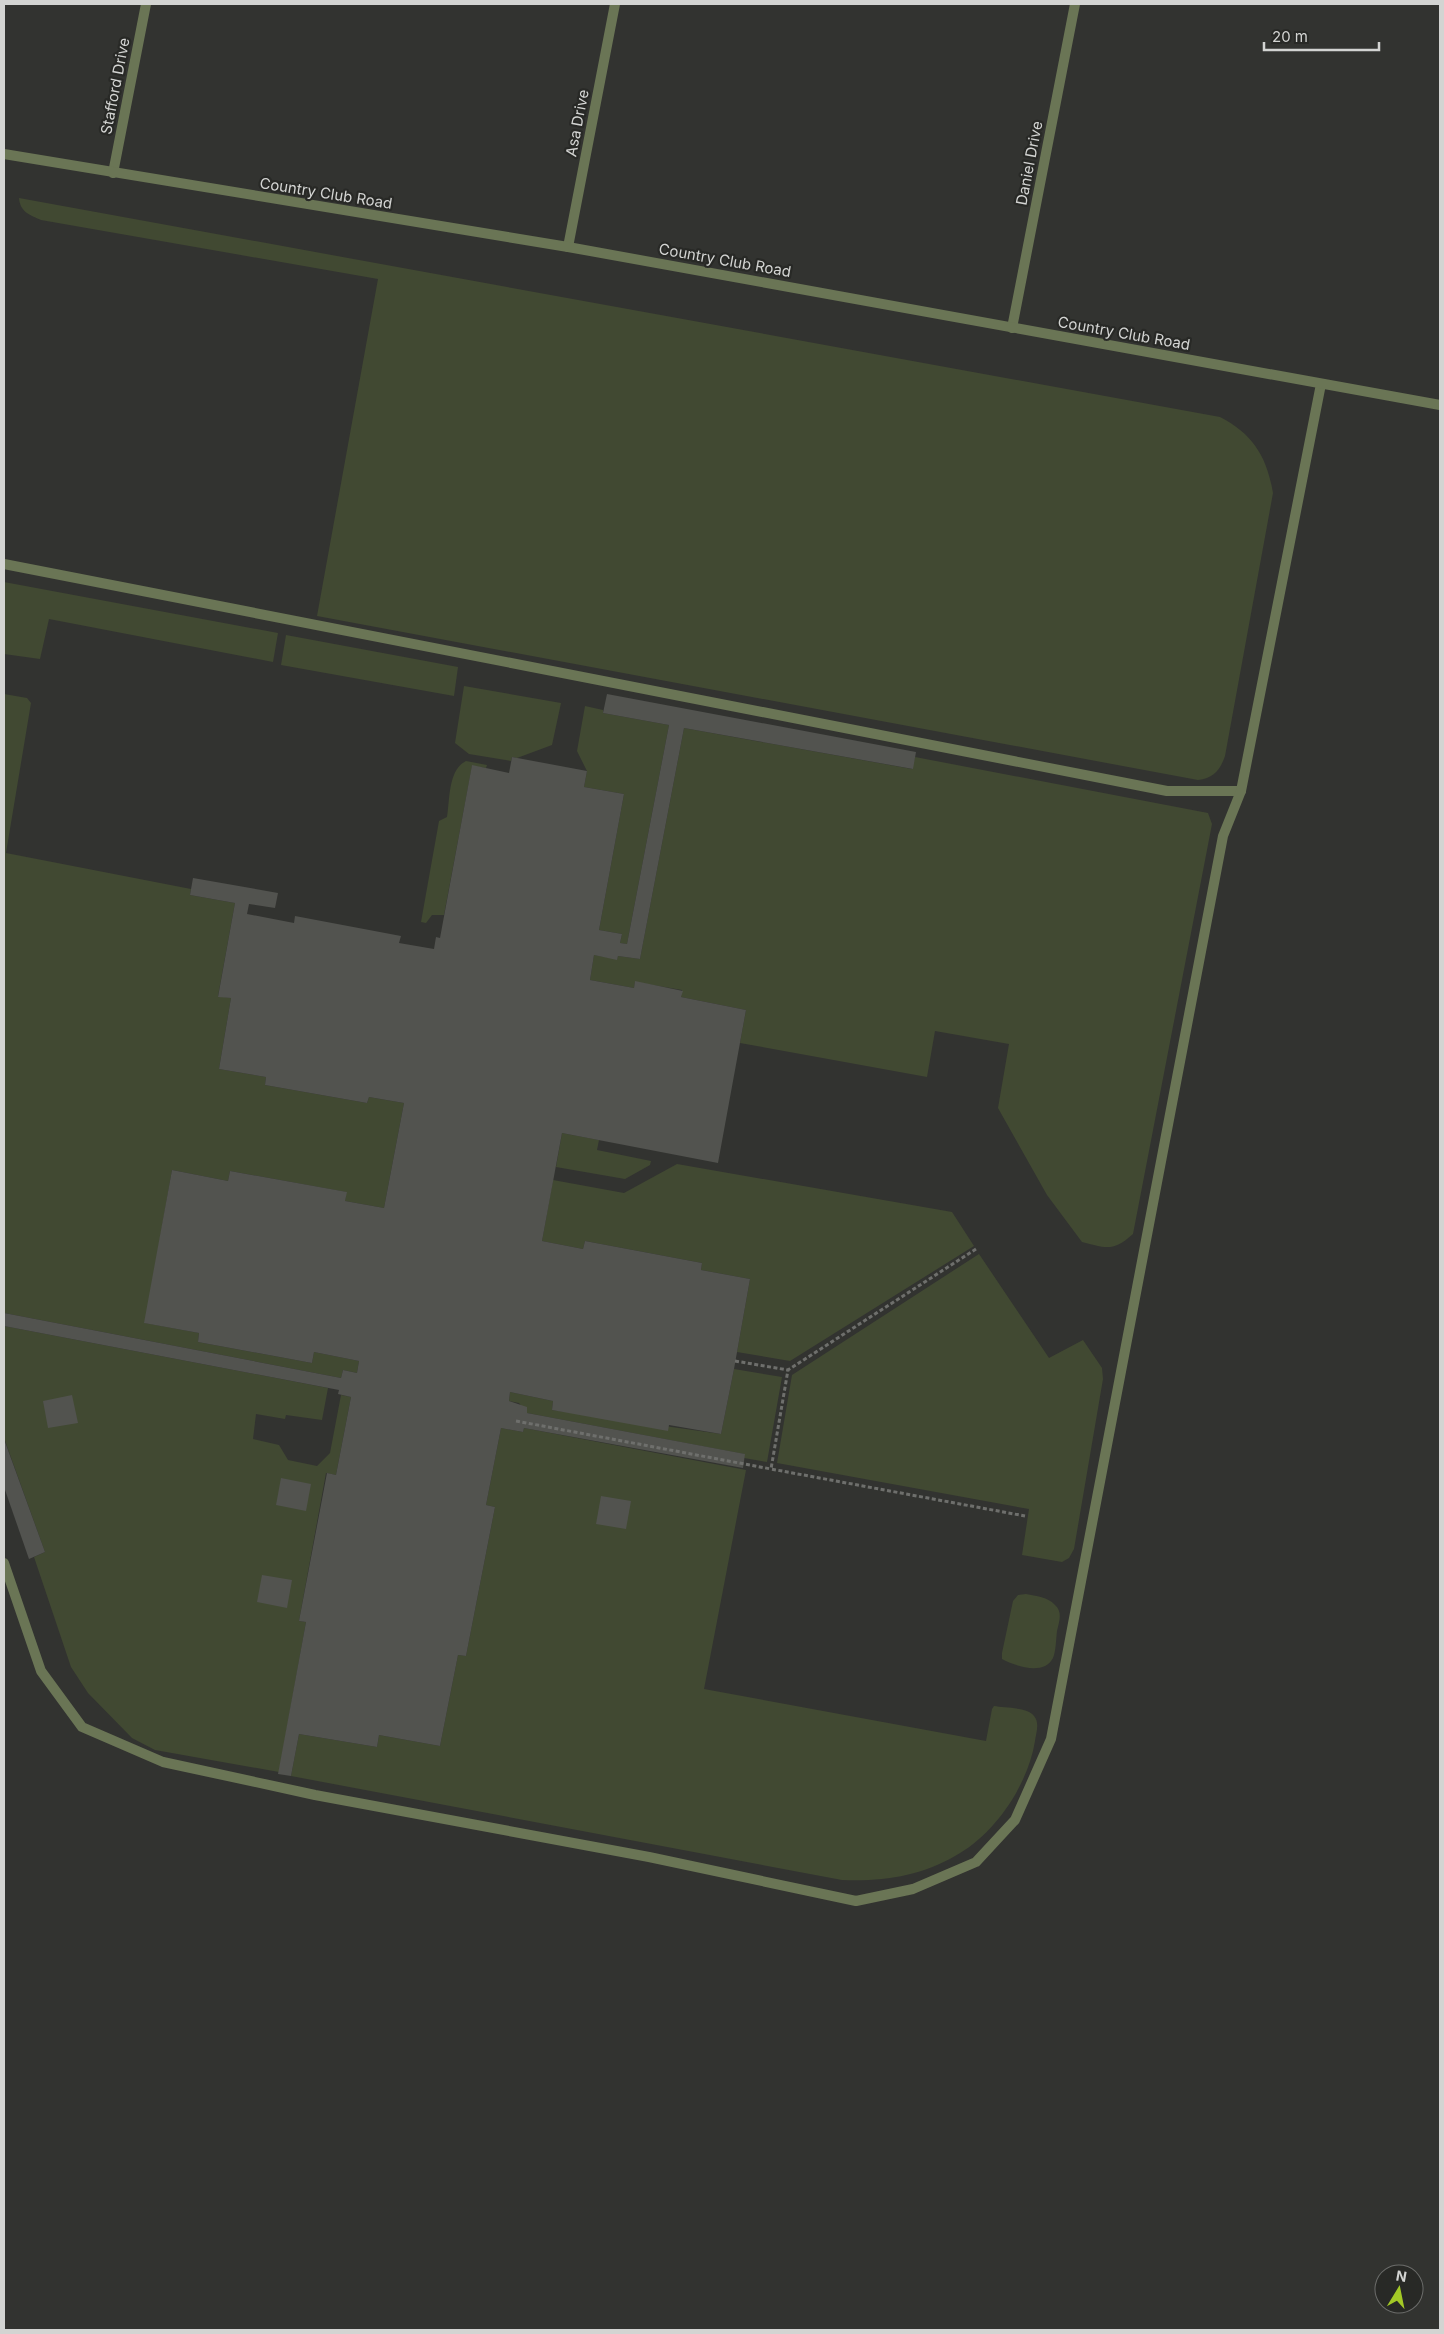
<svg xmlns="http://www.w3.org/2000/svg" width="1444" height="2334" font-family="Inter,sans-serif">
  <rect width="100%" height="100%" fill="#323330"/>
  <g fill="#414932">
    <path d="M19 198 1220 417C1253 434 1267 457 1273 493L1225 756C1220 770 1214 778 1198 780L317 616 378 279 41 220C30 215 20 212 19 198Z"/>
    <path d="M4 582 278 633 273 662 49 619 40 659 4 654Z"/>
    <path d="M286 635 458 667 454 696 281 665Z"/>
    <path d="M464 686 561 703 552 745 517 758 512 757 511 761 469 754 455 743Z"/>
    <path d="M4 694 27 698 31 703 6 853 191 889 190 895 235 903 218 996 231 998 219 1069 266 1077 265 1085 367 1103 369 1097 404 1103 384 1208 345 1201 346 1192 230 1171 228 1181 172 1170 145 1323 199 1333 198 1342 312 1363 314 1352 359 1361 357 1373 343 1370 341 1378 4 1313Z"/>
    <path d="M585 706 603 710V713L669 725 627 944 620 943 622 934 599 930 624 794 584 787 587 771 577 751Z"/>
    <path d="M684 728 912 769 915 757 1208 813 1212 824 1133 1234C1113 1252 1106 1248 1082 1242L1047 1195 998 1108 1009 1044 935 1031 927 1077 740 1043 746 1010 681 997 682 990 635 982 634 988 590 980 594 955 617 959 618 956 640 959Z"/>
    <path d="M466 761 487 765 486 768 472 766 444 915H432L426 923 421 922 439 821 447 817C450 799 448 770 466 761Z"/>
    <path d="M562 1133 599 1140 597 1150 651 1161 650 1165 625 1179 556 1167Z"/>
    <path d="M677 1164 952 1212 974 1246 790 1361 737 1352 750 1279 701 1270 702 1263 585 1241 583 1249 542 1241 553 1180 624 1193Z"/>
    <path d="M979 1254 1049 1358 1083 1340 1102 1368 1103 1379 1074 1549 1069 1558 1062 1562 1022 1555 1029 1509 777 1463 792 1375Z"/>
    <path d="M4 1326 328 1388 322 1420 286 1415 285 1419 256 1414 253 1439 279 1445 288 1460 317 1466 330 1453 341 1395 351 1397 336 1475 326 1473 299 1621 306 1622 279 1772 155 1750 132 1738 88 1693 71 1667 34 1557 45 1552 4 1438Z"/>
    <path d="M734 1369 782 1377 767 1462 744 1458V1454L527 1413 519 1403 509 1401 510 1392 553 1401 552 1410 721 1434Z"/>
    <path d="M501 1428 523 1432 524 1428 746 1470 704 1689 986 1741 992 1709 994 1706C1004 1708 1028 1707 1034 1716 1040 1723 1036 1733 1035 1741 1028 1785 995 1834 955 1856 921 1876 881 1882 842 1880L291 1776 299 1734 377 1747 379 1735 440 1746 458 1655 466 1656 495 1507 486 1505Z"/>
    <path d="M1026 1594C1036 1596 1048 1597 1055 1605 1063 1612 1059 1622 1057 1631 1056 1639 1056 1651 1053 1658 1044 1676 1015 1666 1002 1659V1653L1013 1601 1018 1595Z"/>
  </g>
  <g fill="#52534f">
    <path d="M607 694 916 752 913 769 684 728 640 959 618 956 617 960 594 955 590 980 634 988 635 981 683 991 681 997 746 1010 718 1163 562 1133 542 1241 583 1249 585 1241 702 1263 701 1270 750 1279 734 1369 721 1434 669 1425 668 1431 552 1410 553 1401 510 1392 509 1401 527 1407V1413L745 1454 743 1468 524 1428 523 1432 501 1428 486 1505 495 1507 466 1656 458 1655 440 1746 379 1735 377 1747 299 1734 291 1776 278 1774 306 1622 299 1621 327 1473 336 1475 351 1397 338 1394 339 1390 4 1326V1313L341 1378 343 1370 357 1373 359 1361 314 1352 312 1363 198 1342 199 1333 144 1323 172 1170 228 1181 230 1171 347 1192 345 1201 384 1208 404 1103 369 1097 367 1103 265 1085 266 1077 219 1069 231 998 218 997 235 903 190 895 193 878 278 893 275 908 249 904 247 914 294 923 295 916 401 936 399 943 434 949 436 937 440 938 472 765 509 773 512 757 587 771 584 787 624 794 599 930 622 934 620 943 627 944 669 725 603 713Z"/>
    <path d="M72 1395 78 1423 48 1428 43 1401Z"/>
    <path d="M4 1439 45 1552 29 1559 4 1487Z"/>
    <path d="M281 1478 311 1484 306 1511 276 1505Z"/>
    <path d="M601 1496 631 1501 626 1529 596 1524Z"/>
    <path d="M262 1575 292 1580 287 1608 257 1602Z"/>
  </g>
  <g fill="none" stroke-linecap="round" stroke-linejoin="round">
    <g stroke="#6e6f6c" stroke-width="3" stroke-dasharray="4 2.5" stroke-linecap="butt">
      <path d="M976 1249 788 1370 771 1469 1025 1516"/>
      <path d="M735 1361 788 1370"/>
      <path d="M516 1421 771 1469"/>
    </g>
    <g stroke="#6a7555" stroke-width="10">
      <path d="M4 564 1167 791H1241"/>
      <path d="M4 1563 41 1671 82 1727 163 1762 315 1795 649 1857 856 1901 913 1889 976 1862 1015 1820 1051 1739 1223 836 1241 791 1321 384"/>
    </g>
    <g stroke="#6a7555" stroke-width="10">
      <path d="M113 173 146 4"/>
      <path d="M568 247 615 4"/>
      <path d="M1012 328 1075 4"/>
    </g>
    <path stroke="#6a7555" stroke-width="10" d="M4 154 568 247 1440 405"/>
  </g>
  <g text-anchor="middle" dominant-baseline="central" stroke-width="4.5" stroke-linejoin="round" paint-order="stroke">
    <g font-size="15" fill="#d3d4d2" stroke="#282926">
      <text transform="translate(115 86) rotate(-79)">Stafford Drive</text>
      <text transform="translate(577 123) rotate(-79)">Asa Drive</text>
      <text transform="translate(1029 163) rotate(-79)">Daniel Drive</text>
      <text transform="translate(326 193) rotate(9)">Country Club Road</text>
      <text transform="translate(725 260) rotate(10)">Country Club Road</text>
      <text transform="translate(1124 333) rotate(10)">Country Club Road</text>
    </g>
  </g>
  <rect width="1444" height="2334" fill="none" stroke="#d3d4d2" stroke-width="10"/>
  <g transform="translate(1399 2289) rotate(10)"><circle r="24" fill="#282926" stroke="#6c6d6b"/>
  <path d="M0-4L9 19L0 12L-9 19Z" fill="#a3c926"/>
  <text y="-8" font-size="14" font-weight="bold" text-anchor="middle" fill="#d3d4d2">N</text>
  </g>
  <path d="M1264 42v8h115v-8" fill="none" stroke="#d3d4d2" stroke-width="2.5"/>
  <text x="1272" y="42" font-size="15" fill="#d3d4d2" stroke="#282926" stroke-width="4" paint-order="stroke">20 m</text>
</svg>
